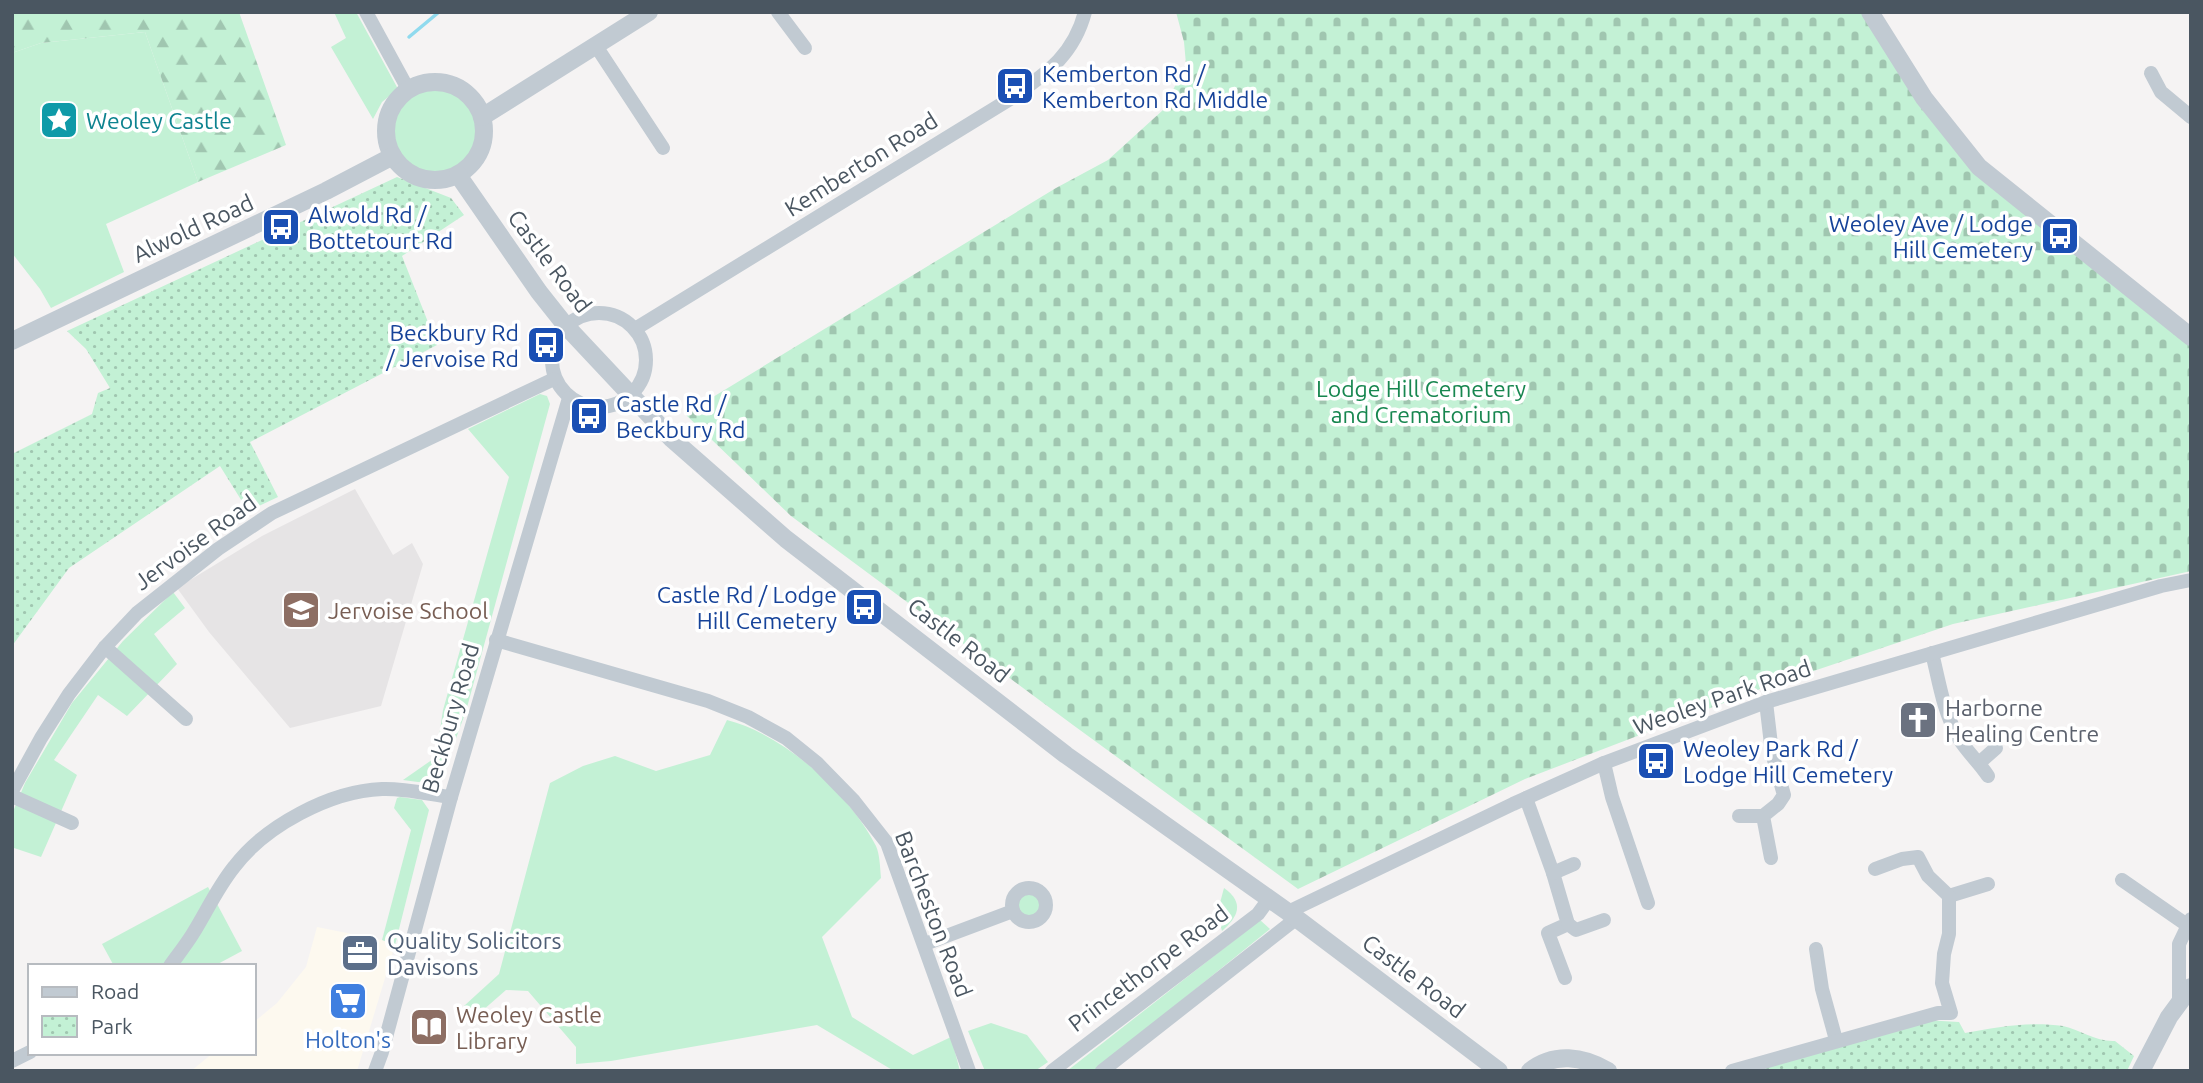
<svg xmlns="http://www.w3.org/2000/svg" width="2203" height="1083" font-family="Ubuntu,sans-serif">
  <defs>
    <pattern id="forest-firs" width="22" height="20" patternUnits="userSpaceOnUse" patternTransform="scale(1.75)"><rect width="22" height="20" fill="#c3f1d5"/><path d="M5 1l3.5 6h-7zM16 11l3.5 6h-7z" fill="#a0c6b0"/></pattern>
    <pattern id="cemetery-stones" width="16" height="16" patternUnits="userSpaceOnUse" patternTransform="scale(1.75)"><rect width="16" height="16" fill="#c3f1d5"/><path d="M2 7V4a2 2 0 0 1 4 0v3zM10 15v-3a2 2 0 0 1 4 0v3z" fill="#a0c6b0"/></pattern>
    <pattern id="park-dots" width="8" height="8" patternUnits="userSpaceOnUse" patternTransform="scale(1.75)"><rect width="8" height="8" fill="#c3f1d5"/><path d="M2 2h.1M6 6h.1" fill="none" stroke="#a0c6b0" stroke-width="1.8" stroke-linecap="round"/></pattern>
  </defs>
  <rect width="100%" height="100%" fill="#f5f3f3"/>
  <path fill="#fdf9ef" d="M317 927 382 940 395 945 357 1071H191L213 1053H254V1022L277 1003 306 967Z"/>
  <path fill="#e6e4e5" d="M355 489 393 555 412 543 423 564 381 706 290 728 209 632 177 588 262 536Z"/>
  <g fill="#c3f1d5">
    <path d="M334 12H356L398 89 382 102 373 119 331 47 346 38Z"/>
    <path d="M145 32 198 182 106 224 124 272 51 308 40 289 12 253V53L41 43Z"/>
    <circle cx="436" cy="133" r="45"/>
    <path d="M540 394 547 396 550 404 466 711 444 771 432 781 418 782 403 780 436 757 443 710 509 477 468 429Z"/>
    <path d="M173 592 185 608 154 634 177 664 127 716 98 695 54 760 77 775 41 857 14 848 12 851V814L25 783 72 703 123 641Z"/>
    <path d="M727 720C785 735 849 793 876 846 880 855 880 868 881 878L822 937 852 1017 913 1055 951 1037 960 1071H894L817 1025 611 1061 576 1064V1047L528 991 506 990 474 1018 464 1006 499 974 550 783 583 766 615 756 656 771 710 755Z"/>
    <path d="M400 797 422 800 429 810 395 945 382 940 411 830 394 808 397 798Z"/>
    <path d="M208 887 242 951 214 966H114L102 944Z"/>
    <path d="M1224 888C1245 903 1238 917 1222 931L1217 914Z"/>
    <circle cx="1028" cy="904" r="14"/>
    <path d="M1260 920 1270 929 1094 1071H1067Z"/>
    <path d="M991 1023 1027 1035 1048 1062 1035 1071H985L968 1031Z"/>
  </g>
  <path fill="url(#forest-firs)" d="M12 12H239L286 145 198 182 145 32 41 43 12 53Z"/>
  <path fill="url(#cemetery-stones)" d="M1176 12H1861L1918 102 1981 173 2191 346V571L1953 624 1760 689 1525 779 1298 889 1073 725 791 516 685 414 1056 188 1108 160 1163 110 1186 64 1184 42Z"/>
  <g fill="url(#park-dots)">
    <path d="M397 177 451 198 464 215 402 256 437 345 250 442 278 497 248 511 220 466 69 568 12 646V454L92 414 98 393 110 388 86 349 67 331Z"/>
    <path d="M1924 1020 1959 1022 1965 1033C1997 1027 2030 1021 2063 1026 2081 1030 2096 1042 2115 1041L2134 1056 2127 1071H1756Z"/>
  </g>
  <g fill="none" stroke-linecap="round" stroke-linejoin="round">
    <path stroke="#90daee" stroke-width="3.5" d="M409 37 439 12"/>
    <g stroke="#c1cad2" stroke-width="14">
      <path d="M366 12 408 89"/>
      <path d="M778 12 805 48"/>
      <path d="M596 46 663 148"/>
      <path d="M2151 73 2161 92 2191 117"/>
      <circle cx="599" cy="360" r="47"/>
      <path d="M635 329 1010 99C1045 74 1073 57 1085 12"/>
      <path d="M496 640 708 701 748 717 786 738 817 763 854 801 887 843 969 1071"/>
      <path d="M105 647 186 719"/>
      <path d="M1932 653C1939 681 1943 711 1958 737 1966 751 1979 762 1988 776"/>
      <path d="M1766 702 1772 753 1784 795 1778 804 1763 816 1771 858"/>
      <path d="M1604 763 1612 797 1648 903"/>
      <path d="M1979 763 1996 748"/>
      <path d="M12 791 41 738 69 694 105 647 137 613 218 549 272 513 554 379"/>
      <path d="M12 796 72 823"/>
      <path d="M1526 798 1553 873 1568 924 1548 933 1565 978"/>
      <path d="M1739 816H1763"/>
      <path d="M1553 873 1574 864"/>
      <path d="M2122 880 2187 925"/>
      <circle cx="1029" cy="905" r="17"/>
      <path d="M1949 896 1988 884"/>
      <path d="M1288 912 1513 804 1604 763 1766 702 2161 586 2191 580"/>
      <path d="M1568 924 1576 930 1604 920"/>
      <path d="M925 944 1013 911"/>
      <path d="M1816 949 1822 989 1836 1040"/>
      <path d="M170 966C177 956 185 946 192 935 206 913 217 888 234 867 265 826 330 791 382 789 404 788 428 794 451 797"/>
      <path d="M2179 1002V944L2191 919"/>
      <path d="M12 1061 30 1052"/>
      <path d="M375 1071 382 1052 451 797 569 398"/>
      <path d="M1052 1071 1258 914 1269 899"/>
      <path d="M1102 1071 1297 918"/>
      <path d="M1732 1071 1938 1013H1951L1942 983 1944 954 1949 934V896L1928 876 1918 857 1902 859 1875 869"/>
    </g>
    <g stroke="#c1cad2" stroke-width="18">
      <path d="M1870 12 1924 98 1979 167 2191 337"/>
      <circle cx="435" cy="131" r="49"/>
      <path d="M482 117 649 12"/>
      <path d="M458 175 539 292 566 326 672 439 786 539 1066 755 1288 912 1499 1071"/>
      <path d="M12 341 326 191 393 156"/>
      <path d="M1530 1071C1554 1052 1583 1056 1608 1071"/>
      <path d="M2141 1071 2169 1017 2191 987"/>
    </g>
  </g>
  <defs>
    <symbol id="bus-square" viewBox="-11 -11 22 22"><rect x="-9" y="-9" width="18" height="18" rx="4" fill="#1a4fb4" stroke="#fff"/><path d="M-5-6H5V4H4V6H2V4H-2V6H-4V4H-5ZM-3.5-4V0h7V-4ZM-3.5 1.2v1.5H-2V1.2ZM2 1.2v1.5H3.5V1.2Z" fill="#fff"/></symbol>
    <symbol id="sight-square" viewBox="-11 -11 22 22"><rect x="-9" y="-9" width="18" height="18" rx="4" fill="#0f9aa8" stroke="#fff"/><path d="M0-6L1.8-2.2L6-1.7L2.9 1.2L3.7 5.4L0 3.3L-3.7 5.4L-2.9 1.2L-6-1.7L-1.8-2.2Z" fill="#fff"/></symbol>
    <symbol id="school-square" viewBox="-11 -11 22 22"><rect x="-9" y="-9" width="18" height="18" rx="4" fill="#8d6e63" stroke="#fff"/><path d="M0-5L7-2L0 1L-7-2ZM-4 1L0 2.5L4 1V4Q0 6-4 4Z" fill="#fff"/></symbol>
    <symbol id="church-square" viewBox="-11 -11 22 22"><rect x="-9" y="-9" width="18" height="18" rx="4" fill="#6b7280" stroke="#fff"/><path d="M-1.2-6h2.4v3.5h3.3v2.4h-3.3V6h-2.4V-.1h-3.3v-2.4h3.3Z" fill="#fff"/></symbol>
    <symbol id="office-square" viewBox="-11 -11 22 22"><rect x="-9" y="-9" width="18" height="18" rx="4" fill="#5c6f8a" stroke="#fff"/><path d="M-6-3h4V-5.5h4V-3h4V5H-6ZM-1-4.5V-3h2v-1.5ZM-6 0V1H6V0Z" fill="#fff"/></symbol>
    <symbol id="supermarket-square" viewBox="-11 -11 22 22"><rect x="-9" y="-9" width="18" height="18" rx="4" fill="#3f7fe0" stroke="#fff"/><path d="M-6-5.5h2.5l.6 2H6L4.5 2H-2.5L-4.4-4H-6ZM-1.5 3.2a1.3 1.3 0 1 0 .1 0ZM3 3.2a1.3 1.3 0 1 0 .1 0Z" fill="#fff"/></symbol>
    <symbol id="library-square" viewBox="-11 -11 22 22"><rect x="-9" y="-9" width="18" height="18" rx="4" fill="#8d6e63" stroke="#fff"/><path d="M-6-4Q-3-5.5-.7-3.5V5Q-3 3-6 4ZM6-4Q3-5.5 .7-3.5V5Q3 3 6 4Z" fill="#fff"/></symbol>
  </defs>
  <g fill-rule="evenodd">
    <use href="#bus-square" x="993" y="64" width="44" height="44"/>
    <use href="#sight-square" x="37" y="98" width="44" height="44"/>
    <use href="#bus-square" x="259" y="205" width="44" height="44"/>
    <use href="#bus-square" x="2038" y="214" width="44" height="44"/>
    <use href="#bus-square" x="524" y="323" width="44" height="44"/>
    <use href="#bus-square" x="567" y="394" width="44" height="44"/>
    <use href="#bus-square" x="842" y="585" width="44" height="44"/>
    <use href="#school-square" x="279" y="588" width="44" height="44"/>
    <use href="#church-square" x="1896" y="698" width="44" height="44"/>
    <use href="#bus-square" x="1634" y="739" width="44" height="44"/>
    <use href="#office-square" x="338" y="931" width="44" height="44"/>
    <use href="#supermarket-square" x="326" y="979" width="44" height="44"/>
    <use href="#library-square" x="407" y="1005" width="44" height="44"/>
  </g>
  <g text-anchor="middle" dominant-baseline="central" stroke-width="7" stroke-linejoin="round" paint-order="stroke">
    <g font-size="23" fill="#164399" stroke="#fff" text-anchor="start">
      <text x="1042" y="73">Kemberton Rd /<tspan x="1042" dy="26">Kemberton Rd Middle</tspan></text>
      <text x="308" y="214">Alwold Rd /<tspan x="308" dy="26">Bottetourt Rd</tspan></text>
      <text x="2033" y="223" text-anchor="end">Weoley Ave / Lodge<tspan x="2033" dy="26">Hill Cemetery</tspan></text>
      <text x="519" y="332" text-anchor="end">Beckbury Rd<tspan x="519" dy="26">/ Jervoise Rd</tspan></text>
      <text x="616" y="403">Castle Rd /<tspan x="616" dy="26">Beckbury Rd</tspan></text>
      <text x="837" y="594" text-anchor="end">Castle Rd / Lodge<tspan x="837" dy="26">Hill Cemetery</tspan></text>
      <text x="1683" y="748">Weoley Park Rd /<tspan x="1683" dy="26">Lodge Hill Cemetery</tspan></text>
    </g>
    <g font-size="23" fill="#0d838f" stroke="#fff" text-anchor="start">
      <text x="86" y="120">Weoley Castle</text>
    </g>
    <g font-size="23" fill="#4a5661" stroke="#fff">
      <text transform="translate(861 164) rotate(-32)">Kemberton Road</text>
      <text transform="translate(193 228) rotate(-25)">Alwold Road</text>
      <text transform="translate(550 261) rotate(53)">Castle Road</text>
      <text transform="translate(195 542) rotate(-36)">Jervoise Road</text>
      <text transform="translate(959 640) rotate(38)">Castle Road</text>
      <text transform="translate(1722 697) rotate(-19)">Weoley Park Road</text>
      <text transform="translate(450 718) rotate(-74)">Beckbury Road</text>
      <text transform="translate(934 914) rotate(69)">Barcheston Road</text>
      <text transform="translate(1148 968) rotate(-37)">Princethorpe Road</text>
      <text transform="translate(1414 976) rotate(37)">Castle Road</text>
    </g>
    <g font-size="23" fill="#17864f" stroke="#fff">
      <text x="1421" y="388">Lodge Hill Cemetery<tspan x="1421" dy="26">and Crematorium</tspan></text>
    </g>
    <g font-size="23" fill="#785e54" stroke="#fff" text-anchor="start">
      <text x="328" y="610">Jervoise School</text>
      <text x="456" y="1014">Weoley Castle<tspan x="456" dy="26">Library</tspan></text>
    </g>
    <g font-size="23" fill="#5b616d" stroke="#fff" text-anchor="start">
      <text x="1945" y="707">Harborne<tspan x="1945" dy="26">Healing Centre</tspan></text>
    </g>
    <g font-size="23" fill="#4e5e75" stroke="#fff" text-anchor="start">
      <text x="387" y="940">Quality Solicitors<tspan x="387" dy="26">Davisons</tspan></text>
    </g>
    <g font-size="23" fill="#366cbe" stroke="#fff">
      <text x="348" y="1039">Holton's</text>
    </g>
  </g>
  <rect width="2203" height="1083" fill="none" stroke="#4a5661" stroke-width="28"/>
  <rect x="28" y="964" width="228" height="91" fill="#ffffff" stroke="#b7bbc0" stroke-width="2"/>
  <rect x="42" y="987" width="35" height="10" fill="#c1cad2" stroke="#b7bbc0" stroke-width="2"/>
  <text x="91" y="999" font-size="21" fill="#4a5661">Road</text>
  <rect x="42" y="1016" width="35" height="21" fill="url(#park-dots)" stroke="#b7bbc0" stroke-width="2"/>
  <text x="91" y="1034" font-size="21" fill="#4a5661">Park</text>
</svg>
